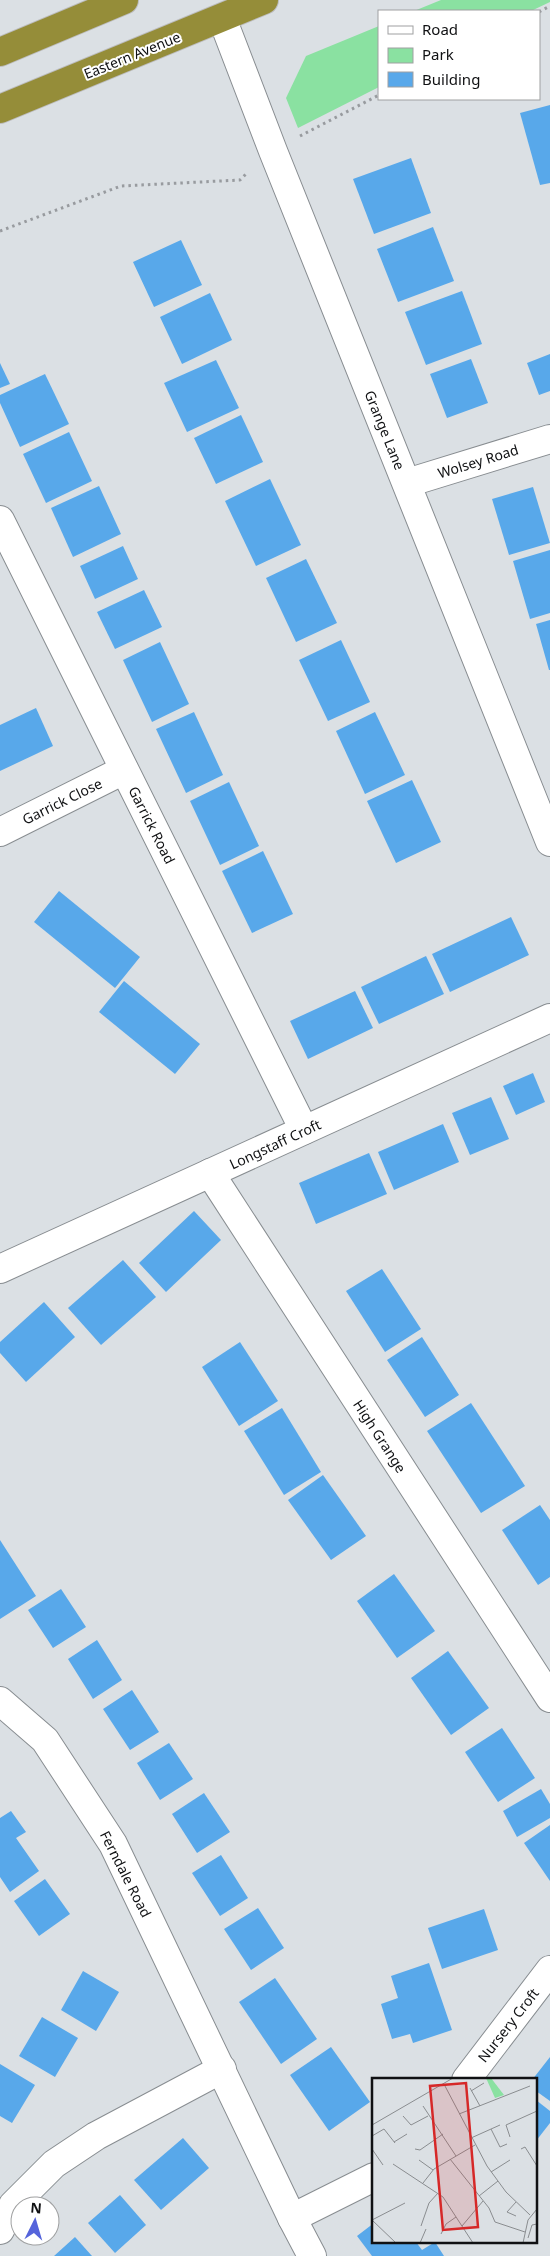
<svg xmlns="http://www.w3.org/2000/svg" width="550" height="2256" font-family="'Noto Sans',sans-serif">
  <rect width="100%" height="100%" fill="#dbe0e4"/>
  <g fill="#8ae1a1">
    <path d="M441 0H550V2L531 11H414Z"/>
    <path d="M379 26V87L298 128 286 98 306 56Z"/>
  </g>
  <g fill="#58a8ea">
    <path d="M550 105V183L540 185 520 113Z"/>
    <path d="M411 158 431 213 374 234 353 179Z"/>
    <path d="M433 227 454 281 398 302 377 249Z"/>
    <path d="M181 240 202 285 154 307 133 262Z"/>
    <path d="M462 291 482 344 426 365 405 312Z"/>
    <path d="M210 293 232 340 182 364 160 317Z"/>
    <path d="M550 354V391L539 395 527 363Z"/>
    <path d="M471 359 488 403 447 418 430 374Z"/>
    <path d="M216 360 239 408 187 432 164 383Z"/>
    <path d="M0 363 10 384 0 388Z"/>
    <path d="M45 374 69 424 20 447 0 403V395Z"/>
    <path d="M241 415 263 462 216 484 194 438Z"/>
    <path d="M69 432 92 481 46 503 23 454Z"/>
    <path d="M270 479 301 545 256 566 225 501Z"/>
    <path d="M99 486 121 534 73 557 51 508Z"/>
    <path d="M533 487 550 543 509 555 492 499Z"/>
    <path d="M123 546 138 579 95 599 80 566Z"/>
    <path d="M550 550V613L530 619 513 561Z"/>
    <path d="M306 559 337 623 296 642 266 578Z"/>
    <path d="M144 590 162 627 115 649 97 612Z"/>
    <path d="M550 620V670H549L536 624Z"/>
    <path d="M341 640 370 702 328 721 299 660Z"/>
    <path d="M160 642 189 704 152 722 123 660Z"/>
    <path d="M36 708 53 746 0 771V725Z"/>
    <path d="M194 712 223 775 186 793 156 729Z"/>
    <path d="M375 712 405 775 365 794 336 731Z"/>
    <path d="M412 780 441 842 396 863 367 801Z"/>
    <path d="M229 782 259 846 220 865 190 801Z"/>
    <path d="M263 851 293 914 252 933 222 871Z"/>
    <path d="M59 891 140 957 115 988 34 922Z"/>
    <path d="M511 917 529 955 450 992 432 954Z"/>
    <path d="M426 956 444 994 379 1024 361 987Z"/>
    <path d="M124 981 200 1044 175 1074 99 1012Z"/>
    <path d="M355 991 373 1028 308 1059 290 1021Z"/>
    <path d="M533 1073 545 1102 516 1115 503 1086Z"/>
    <path d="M491 1097 509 1139 470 1155 452 1113Z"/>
    <path d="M443 1124 459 1162 394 1190 378 1152Z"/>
    <path d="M369 1153 387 1194 316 1224 299 1183Z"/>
    <path d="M194 1211 221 1240 166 1292 139 1263Z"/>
    <path d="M123 1260 156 1297 101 1345 68 1308Z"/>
    <path d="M382 1269 421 1329 385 1352 346 1291Z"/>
    <path d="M44 1302 75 1337 26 1382 0 1353V1342Z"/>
    <path d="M422 1337 459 1395 425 1417 387 1360Z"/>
    <path d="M240 1342 278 1401 239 1426 202 1367Z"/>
    <path d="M471 1403 525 1486 481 1513 427 1431Z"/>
    <path d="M282 1408 321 1472 284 1495 244 1431Z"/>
    <path d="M323 1475 366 1536 331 1560 288 1500Z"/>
    <path d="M540 1505 550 1520V1577L538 1585 502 1530Z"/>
    <path d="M0 1540 36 1596 0 1619Z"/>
    <path d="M394 1574 435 1631 397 1658 357 1601Z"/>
    <path d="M61 1589 86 1627 53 1648 28 1610Z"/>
    <path d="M97 1640 122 1680 93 1699 68 1659Z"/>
    <path d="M448 1651 489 1708 451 1735 411 1678Z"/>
    <path d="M132 1690 159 1732 130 1750 103 1709Z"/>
    <path d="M502 1728 535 1778 498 1802 465 1752Z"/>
    <path d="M169 1743 193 1779 160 1800 137 1763Z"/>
    <path d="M541 1789 550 1804V1818L517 1837 503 1811Z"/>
    <path d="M204 1793 230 1832 197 1853 172 1814Z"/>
    <path d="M11 1811 26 1832 16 1838 39 1871 10 1892 0 1877V1818Z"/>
    <path d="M550 1825V1881L524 1843Z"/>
    <path d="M221 1855 248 1898 220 1916 192 1873Z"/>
    <path d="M45 1879 70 1914 39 1936 14 1901Z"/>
    <path d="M258 1908 284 1948 251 1970 224 1929Z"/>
    <path d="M484 1909 498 1950 442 1969 428 1928Z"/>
    <path d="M429 1963 452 2030 413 2043 410 2034 392 2039 381 2004 398 1998 391 1976Z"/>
    <path d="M83 1971 119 1992 96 2031 61 2010Z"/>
    <path d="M275 1978 317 2039 281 2064 239 2002Z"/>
    <path d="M42 2017 78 2038 55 2077 19 2056Z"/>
    <path d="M331 2047 370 2102 329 2131 290 2075Z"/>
    <path d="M550 2057V2101L536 2091V2080H532Z"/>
    <path d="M0 2064 35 2085 12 2123 0 2116Z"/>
    <path d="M536 2100 550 2111V2123L536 2141Z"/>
    <path d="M183 2138 209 2168 161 2210 134 2180Z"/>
    <path d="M120 2195 146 2225 115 2253 88 2223Z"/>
    <path d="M374 2223V2242H416L422 2250 435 2242 444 2256H372L357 2236Z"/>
    <path d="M75 2237 92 2256H54Z"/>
  </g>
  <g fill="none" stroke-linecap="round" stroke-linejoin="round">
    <defs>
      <g id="street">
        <path d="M222 18 273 151 550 842"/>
        <path d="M407 483 550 439"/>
        <path d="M0 520 304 1130"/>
        <path d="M0 832 124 770"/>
        <path d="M210 1173 550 1698"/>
        <path d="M0 1269 550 1018"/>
        <path d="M0 1701 45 1740 113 1844 292 2218 312 2256"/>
        <path d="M466 2080 550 1970"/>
        <path d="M292 2218 374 2177"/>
        <path d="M0 2230 13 2205 54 2164 96 2136 222 2069"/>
      </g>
      <g id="highway">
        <path d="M0 52 124 0"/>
        <path d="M0 109 264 0"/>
      </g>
    </defs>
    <use href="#street" stroke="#888d91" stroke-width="30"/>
    <use href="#highway" stroke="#bcbcbd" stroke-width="30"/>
    <g stroke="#989b9f" stroke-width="3" stroke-dasharray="2.5 4" stroke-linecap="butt">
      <path d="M539 12 550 6"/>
      <path d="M300 136 379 95"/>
      <path d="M0 231 121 186 240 180 248 172"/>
    </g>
    <use href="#street" stroke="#fff" stroke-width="28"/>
    <use href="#highway" stroke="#958d39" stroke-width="28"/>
  </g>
  <g text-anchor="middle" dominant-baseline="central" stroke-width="4" stroke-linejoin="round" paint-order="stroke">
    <g font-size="14" fill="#101113" stroke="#fff">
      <text transform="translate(132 55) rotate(-22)">Eastern Avenue</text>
      <text transform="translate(385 430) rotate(68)">Grange Lane</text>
      <text transform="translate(478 461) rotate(-17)">Wolsey Road</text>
      <text transform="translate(62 801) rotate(-26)">Garrick Close</text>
      <text transform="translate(152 825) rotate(63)">Garrick Road</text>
      <text transform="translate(275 1144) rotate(-25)">Longstaff Croft</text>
      <text transform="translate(380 1436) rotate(57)">High Grange</text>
      <text transform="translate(126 1874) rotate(63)">Ferndale Road</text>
      <text transform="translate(508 2025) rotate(-52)">Nursery Croft</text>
    </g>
  </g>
  <g transform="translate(372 2078)">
    <rect width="165" height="165" fill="#dbe0e4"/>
    <path d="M114 0H119L132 17 123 20Z" fill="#8ae1a1"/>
    <path fill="none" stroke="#8a8d90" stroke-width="1" d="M73 8 115 88 134 114 158 137M98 10 108 28M99 13 112 5M51 28 84 78M87 36 158 8M31 38 39 47 56 38M0 47 81 0M119 51 128 69 135 66M0 58 12 51 23 65M138 59 134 47 165 33M99 60 128 47M22 64 35 56M0 71 11 87M43 71 48 72 71 56M149 71 153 69 165 88M78 81 117 130 123 144 153 154M47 82 61 92M21 86 71 119 101 165M119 94 138 82M51 105 62 91 103 67M107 118 126 103M144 138 135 134 144 124M0 142 33 125M0 142 24 165M49 148 57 125 66 115M90 148 111 123M69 156 74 146 84 139M156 160 160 147 165 146M48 165 54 151M151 165 156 142 165 131"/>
    <path fill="#d62828" fill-opacity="0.15" stroke="#d62828" stroke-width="2.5" d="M94 5 106 149 71 152 58 8Z"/>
    <rect width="165" height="165" fill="none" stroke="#101113" stroke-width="2.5"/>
  </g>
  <rect x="378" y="10" width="162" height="90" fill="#ffffff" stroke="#9fa0a1"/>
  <rect x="388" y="26" width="25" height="8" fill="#ffffff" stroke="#9fa0a1"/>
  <text x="422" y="35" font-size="15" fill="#101113">Road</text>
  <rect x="388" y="48" width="25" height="15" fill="#8ae1a1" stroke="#9fa0a1"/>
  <text x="422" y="60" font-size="15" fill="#101113">Park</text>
  <rect x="388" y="72" width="25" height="15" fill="#58a8ea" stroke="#9fa0a1"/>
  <text x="422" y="85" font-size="15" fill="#101113">Building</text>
  <g transform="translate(35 2221) rotate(5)"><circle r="24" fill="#ffffff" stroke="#9fa0a1"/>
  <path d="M0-4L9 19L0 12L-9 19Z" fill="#5564db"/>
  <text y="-8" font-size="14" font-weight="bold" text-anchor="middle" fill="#101113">N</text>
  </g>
</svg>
